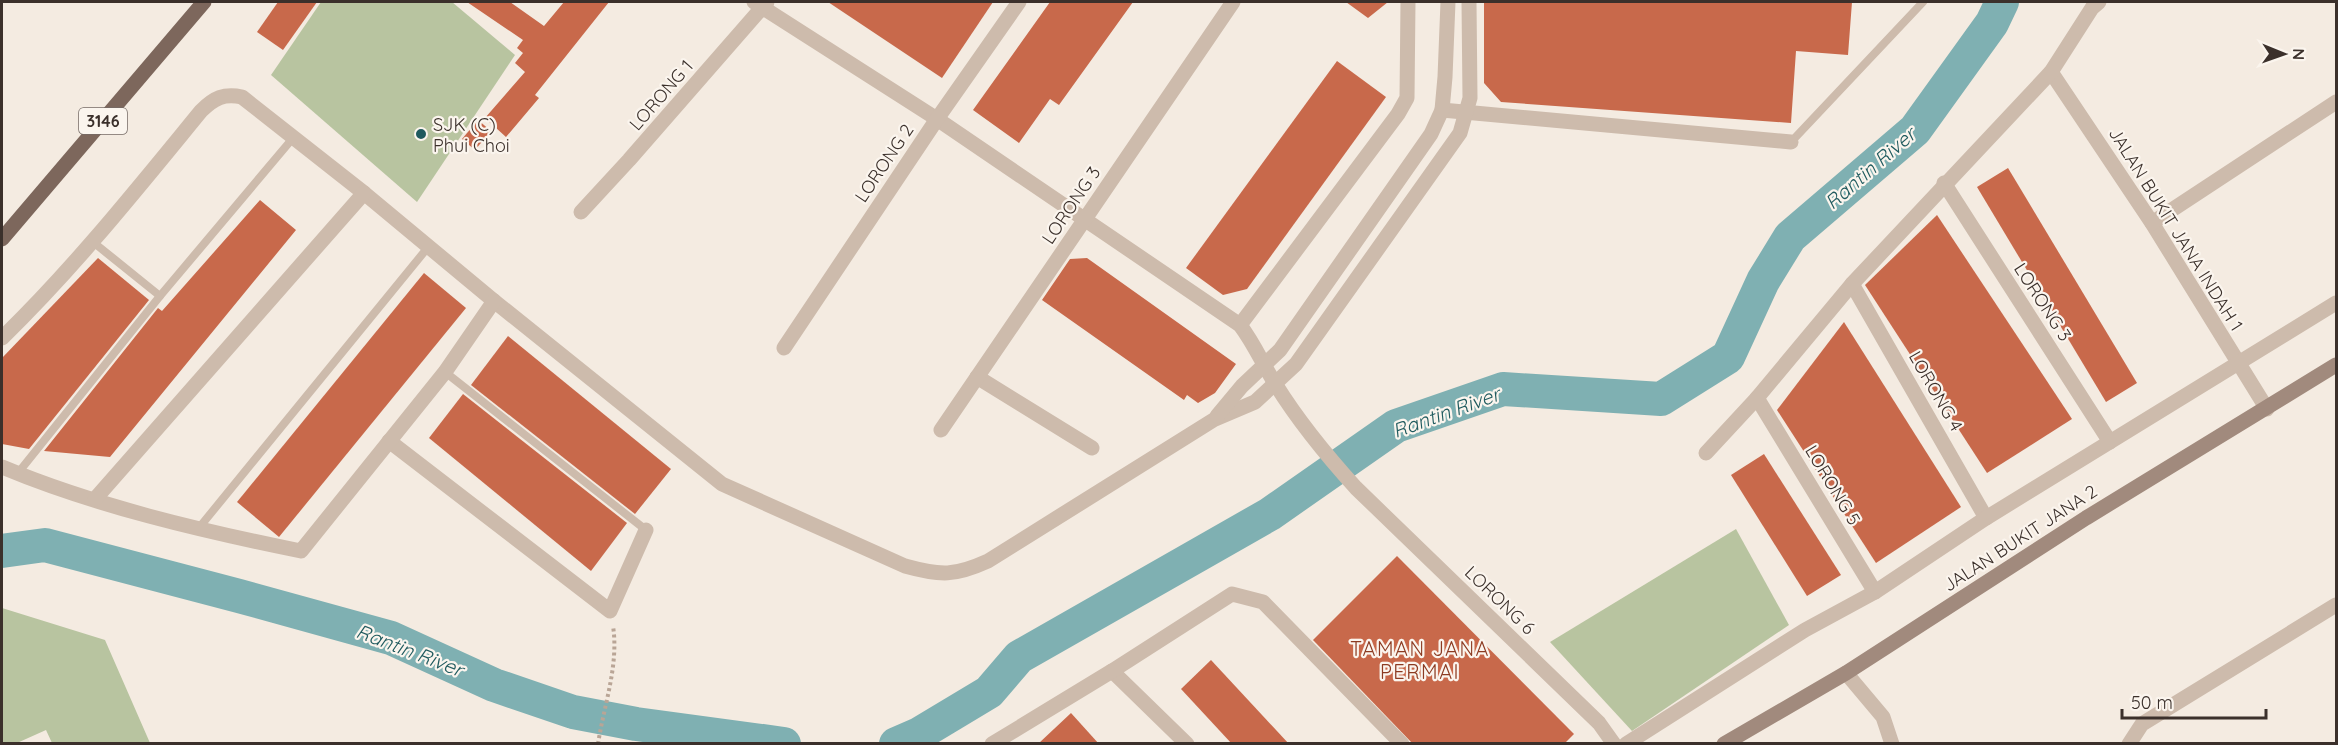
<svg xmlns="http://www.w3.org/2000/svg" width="2338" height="745" font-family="Quicksand,sans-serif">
  <rect width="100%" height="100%" fill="#f4ebe1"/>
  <g fill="#b8c4a0">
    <path d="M321 2H452L515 55 417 202 271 75Z"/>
    <path d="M1736 529 1789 625 1632 731 1550 642Z"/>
    <path d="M2 608 105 640 150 743H52L46 730 17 743H2Z"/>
  </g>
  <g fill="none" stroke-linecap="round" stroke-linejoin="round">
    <g stroke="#7fb0b2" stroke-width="34">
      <path d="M2 551 45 545 239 596 391 638 494 685 573 712 636 724 784 744"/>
      <path d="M896 744 919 734 989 692 1019 657 1270 514 1396 426 1503 389 1661 399 1728 357 1763 281 1790 237 1915 130 1992 23 2002 2"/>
    </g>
  </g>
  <g fill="#c8694b">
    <path d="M278 2H317L283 50 257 32Z"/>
    <path d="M467 2H510L544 26 564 2H609L535 95 539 98 506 137 485 118 525 72 515 63 523 53 517 48 523 40Z"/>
    <path d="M828 2H993L942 78Z"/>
    <path d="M1050 2H1133L1059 105 1050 99 1019 143 973 110Z"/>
    <path d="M1346 2H1388L1368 18Z"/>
    <path d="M1484 2H1852L1848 55 1796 51 1791 123 1501 102 1484 83Z"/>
    <path d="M1337 61 1386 97 1247 289 1223 295 1186 268Z"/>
    <path d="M478 120 491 131 475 150 462 139Z"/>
    <path d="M2008 168 2137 383 2106 402 1977 187Z"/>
    <path d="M260 200 296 230 110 457 44 451 158 308 162 311Z"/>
    <path d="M1937 215 2072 419 1987 473 1865 285Z"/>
    <path d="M98 258 149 300 29 449 2 444V358Z"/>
    <path d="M1087 258 1236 364 1215 393 1198 403 1187 395 1184 400 1042 300 1070 259Z"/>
    <path d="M424 273 466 308 279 537 237 502Z"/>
    <path d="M1844 322 1961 507 1876 563 1777 410Z"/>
    <path d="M508 336 671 469 635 514 471 385Z"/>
    <path d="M463 394 627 523 591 571 429 438Z"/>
    <path d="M1764 454 1841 575 1807 596 1731 475Z"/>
    <path d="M1397 556 1574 734 1564 744H1413L1313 640Z"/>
    <path d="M1211 660 1289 744H1232L1181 689Z"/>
    <path d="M1071 713 1099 744H1038Z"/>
  </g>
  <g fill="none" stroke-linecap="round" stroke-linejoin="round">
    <path stroke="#b9a596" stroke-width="4" stroke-dasharray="3 3" stroke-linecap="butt" d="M598 744C604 705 619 665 613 626"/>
    <g stroke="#cdbbac" stroke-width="8">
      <path d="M1791 142 1923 2"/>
      <path d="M93 242 160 296"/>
      <path d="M445 372 646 530"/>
      <path d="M18 473 160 296 293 138"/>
      <path d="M198 529 429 246"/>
    </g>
    <g stroke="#cdbbac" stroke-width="15">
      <path d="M754 2 937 119 1240 325C1255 345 1263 365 1276 385 1299 422 1327 456 1356 488L1599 723 1614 744"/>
      <path d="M2051 72 2152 223 2267 409"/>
      <path d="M1442 110 1791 142"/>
      <path d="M1944 183 2110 442"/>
      <path d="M581 212 629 160 767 2"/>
      <path d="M2152 223 2336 102"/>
      <path d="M1852 284 1986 518"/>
      <path d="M1240 325 1398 114 1407 98 1408 2"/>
      <path d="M2 338C74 268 137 189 201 111 214 98 224 93 242 97L364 193 494 301 722 484 905 566C941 576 955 576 988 561L1215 419 1255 402 1296 364 1460 133 1470 98 1469 2"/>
      <path d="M784 348 937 119 1019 2"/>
      <path d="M977 377 1092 448"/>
      <path d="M1757 398 1875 592"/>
      <path d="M1217 416 1242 386 1280 350 1431 134 1442 110 1445 77 1448 2"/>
      <path d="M941 430 1233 2"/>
      <path d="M389 441 610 611 646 530"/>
      <path d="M1706 453 1757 398 1852 284 2051 72 2092 8 2099 2"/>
      <path d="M2 467C95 506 202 531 301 551L445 372 494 301"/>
      <path d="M95 499 364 193"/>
      <path d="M1112 671 1187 744"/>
      <path d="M1846 673 1883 717 1892 744"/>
      <path d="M992 744 1112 671 1232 594 1263 602 1402 744"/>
      <path d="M1626 744 1805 630 1875 592 1986 518 2336 303"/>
      <path d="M2129 744 2142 724 2336 605"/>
    </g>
    <path stroke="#a18a7d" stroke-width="15" d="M1724 744 1846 673 2086 518 2336 365"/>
    <path stroke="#7d675c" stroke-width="15" d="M2 239 204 2"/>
  </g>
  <circle fill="#1f5a5e" stroke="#fbf5ee" stroke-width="2" cx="421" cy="134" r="6"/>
  <g text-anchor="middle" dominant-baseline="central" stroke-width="4.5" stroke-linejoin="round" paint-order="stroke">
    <rect fill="#fbf5ee" stroke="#756b66" stroke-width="1.5" x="79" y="108" width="48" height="26" rx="4.5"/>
    <g font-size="16" font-weight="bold" fill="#3b302b">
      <text x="103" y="121">3146</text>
    </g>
    <g font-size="18" fill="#3b302b" stroke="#fbf5ee">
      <text transform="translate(661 95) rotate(-49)">LORONG 1</text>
      <text transform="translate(884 163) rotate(-56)">LORONG 2</text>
      <text transform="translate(1071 205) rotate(-56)">LORONG 3</text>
      <text transform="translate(2176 229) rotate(58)">JALAN BUKIT JANA INDAH 1</text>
      <text transform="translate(2043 302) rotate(57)">LORONG 3</text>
      <text transform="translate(1936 391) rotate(60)">LORONG 4</text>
      <text transform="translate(1833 485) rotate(59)">LORONG 5</text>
      <text transform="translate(2020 538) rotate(-33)">JALAN BUKIT JANA 2</text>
      <text transform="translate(1500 600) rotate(44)">LORONG 6</text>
    </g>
    <g font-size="18" fill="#3b302b" stroke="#fbf5ee" text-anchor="start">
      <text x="433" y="124">SJK (C)<tspan x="433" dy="21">Phui Choi</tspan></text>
    </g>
    <g font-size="20" font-style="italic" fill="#1f5a5e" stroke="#fbf5ee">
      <text transform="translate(1870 168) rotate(-41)">Rantin River</text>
      <text transform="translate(1446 412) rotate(-20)">Rantin River</text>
      <text transform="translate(410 650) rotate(21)">Rantin River</text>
    </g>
    <g font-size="20" letter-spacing="1.5" fill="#8c3b22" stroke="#fbf5ee">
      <text x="1420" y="648">TAMAN JANA<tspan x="1420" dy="23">PERMAI</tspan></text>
    </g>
  </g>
  <rect width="2338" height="745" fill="none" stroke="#3b302b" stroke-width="6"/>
  <g transform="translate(2284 54) rotate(91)" stroke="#fbf5ee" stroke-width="4.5" paint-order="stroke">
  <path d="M0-4.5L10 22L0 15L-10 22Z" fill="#3b302b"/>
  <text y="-9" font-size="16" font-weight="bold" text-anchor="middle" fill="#3b302b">N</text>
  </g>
  <path d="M2122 709v9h144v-9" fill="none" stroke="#3b302b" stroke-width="3"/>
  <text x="2131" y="709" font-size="18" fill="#3b302b" stroke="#fbf5ee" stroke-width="4.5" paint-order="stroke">50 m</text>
</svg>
